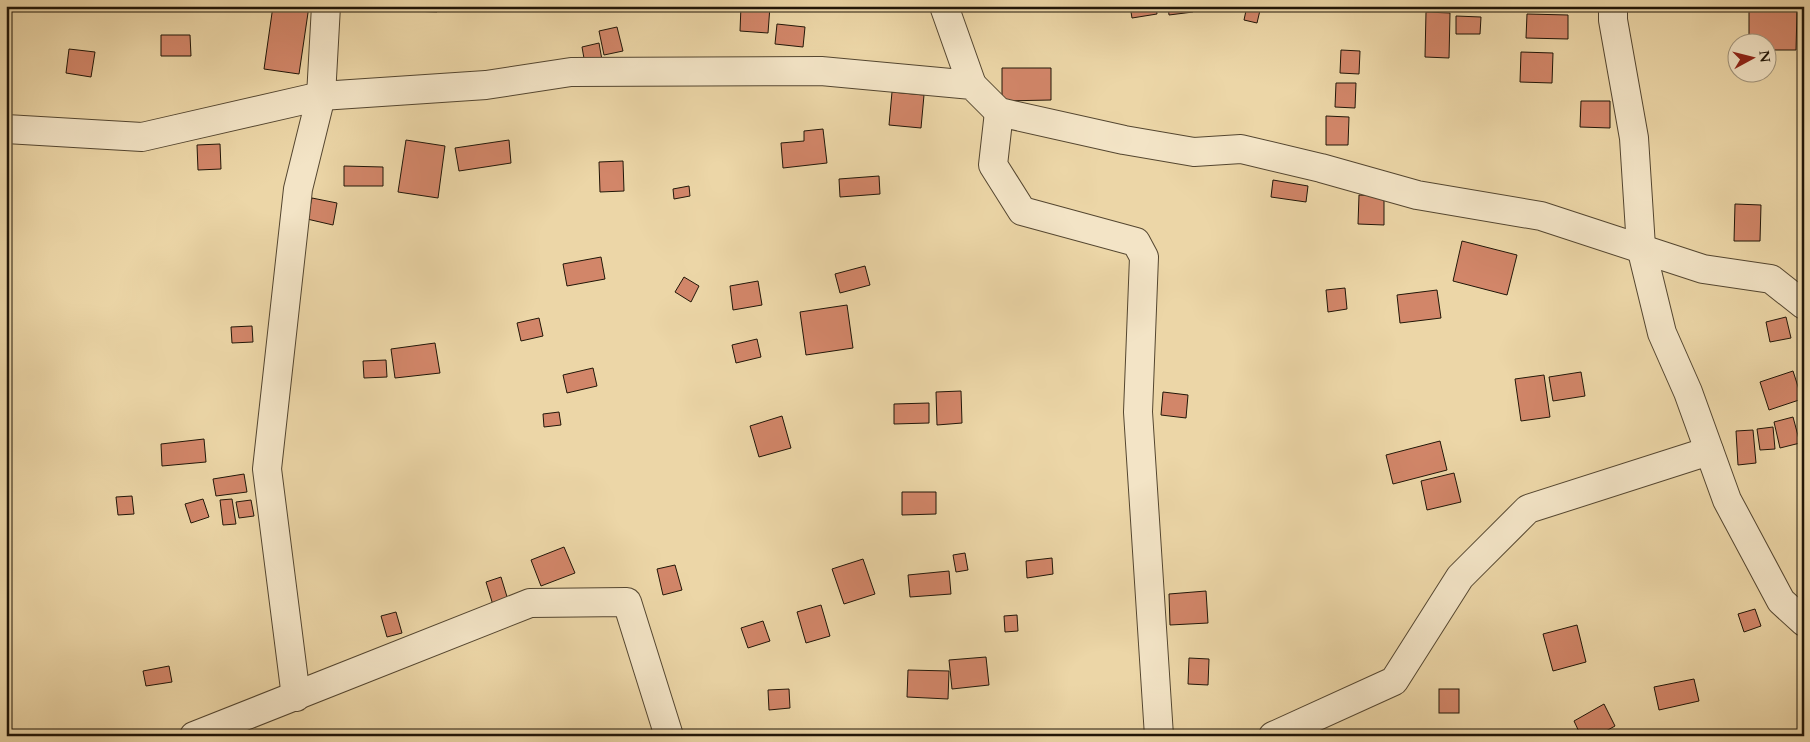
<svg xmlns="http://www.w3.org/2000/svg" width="1810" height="742" font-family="Cardo,serif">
  <rect width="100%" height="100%" fill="#ecd6a7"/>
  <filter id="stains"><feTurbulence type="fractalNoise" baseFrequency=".004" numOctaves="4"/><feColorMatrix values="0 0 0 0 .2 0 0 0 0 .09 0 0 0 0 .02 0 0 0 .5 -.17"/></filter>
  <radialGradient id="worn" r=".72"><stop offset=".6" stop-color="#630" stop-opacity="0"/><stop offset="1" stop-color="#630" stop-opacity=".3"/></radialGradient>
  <g fill="#d28669" stroke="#211608">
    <path d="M273 6H309L299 74 264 69Z"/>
    <path d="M412 6H437V12L412 11Z"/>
    <path d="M741 6H770L768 33 740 31Z"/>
    <path d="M1130 6H1156L1157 14 1132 18Z"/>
    <path d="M1168 6H1192L1193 12 1169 15Z"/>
    <path d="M1247 6H1261L1257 23 1244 20Z"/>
    <path d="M1749 9 1797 11 1796 50H1768V42H1749Z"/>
    <path d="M1426 12 1450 13 1449 58 1425 57Z"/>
    <path d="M1527 14 1568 15V39L1526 38Z"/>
    <path d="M1456 16 1481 17 1480 34H1456Z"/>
    <path d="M777 24 805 27 803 47 775 44Z"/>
    <path d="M617 27 623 51 604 55 599 31Z"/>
    <path d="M161 35H190L191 56H161Z"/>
    <path d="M599 43 602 60 585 64 582 47Z"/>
    <path d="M69 49 95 52 91 77 66 73Z"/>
    <path d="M1341 50 1360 51 1359 74 1340 73Z"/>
    <path d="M1521 52 1553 53 1552 83 1520 82Z"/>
    <path d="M1002 68H1051V100L1002 101Z"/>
    <path d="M1336 83H1356L1355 108 1335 107Z"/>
    <path d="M892 92 924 95 921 128 889 125Z"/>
    <path d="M1581 101H1610V128L1580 127Z"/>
    <path d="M1326 116 1349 117 1348 145H1326Z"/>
    <path d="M823 129 827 163 783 168 781 143 804 141V131Z"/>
    <path d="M406 140 445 146 438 198 398 192Z"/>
    <path d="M509 140 511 163 459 171 455 148Z"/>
    <path d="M220 144 221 169 198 170 197 145Z"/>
    <path d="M623 161 624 191 600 192 599 162Z"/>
    <path d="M344 166 383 167V186H344Z"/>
    <path d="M879 176 880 194 840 197 839 179Z"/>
    <path d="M1273 180 1308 186 1306 202 1271 197Z"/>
    <path d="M689 186 690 196 674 199 673 189Z"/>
    <path d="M1359 195 1384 196V225L1358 224Z"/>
    <path d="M312 198 337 203 333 225 307 219Z"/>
    <path d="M1735 204 1761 205 1760 241H1734Z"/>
    <path d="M1462 241 1517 255 1507 295 1453 281Z"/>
    <path d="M601 257 605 279 567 286 563 264Z"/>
    <path d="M865 266 870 285 840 293 835 274Z"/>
    <path d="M684 277 699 286 691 302 675 292Z"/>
    <path d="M758 281 762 305 733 310 730 286Z"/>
    <path d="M1345 288 1347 309 1328 312 1326 290Z"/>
    <path d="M1437 290 1441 318 1400 323 1397 295Z"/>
    <path d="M847 305 853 348 806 355 800 312Z"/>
    <path d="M1786 317 1791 338 1770 342 1766 322Z"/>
    <path d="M539 318 543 336 521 341 517 323Z"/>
    <path d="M252 326 253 342 232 343 231 327Z"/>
    <path d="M757 339 761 357 736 363 732 345Z"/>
    <path d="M435 343 440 373 395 378 391 349Z"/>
    <path d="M386 360 387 377 364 378 363 361Z"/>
    <path d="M593 368 597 386 567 393 563 375Z"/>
    <path d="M1793 371 1802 399 1769 410 1760 382Z"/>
    <path d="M1581 372 1585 396 1553 401 1549 377Z"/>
    <path d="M1544 375 1550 417 1521 421 1515 379Z"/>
    <path d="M961 391 962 423 937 425 936 392Z"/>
    <path d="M1163 392 1188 395 1186 418 1161 415Z"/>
    <path d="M929 403V423L894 424V404Z"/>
    <path d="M559 412 561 425 544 427 543 414Z"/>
    <path d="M782 416 791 448 759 457 750 426Z"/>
    <path d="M1793 417 1800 443 1780 448 1774 422Z"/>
    <path d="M1773 427 1775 449 1760 450 1757 429Z"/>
    <path d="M1753 430 1756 463 1738 465 1736 431Z"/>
    <path d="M204 439 206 462 162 466 161 444Z"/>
    <path d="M1440 441 1447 470 1393 484 1386 455Z"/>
    <path d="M1454 473 1461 502 1427 510 1421 481Z"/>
    <path d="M244 474 247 492 216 496 213 479Z"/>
    <path d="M902 492H936V514L902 515Z"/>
    <path d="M132 496 134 514 118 515 116 497Z"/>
    <path d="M203 499 209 517 191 523 185 504Z"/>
    <path d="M232 499 236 524 223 525 220 500Z"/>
    <path d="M251 500 254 516 239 518 236 502Z"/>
    <path d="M564 547 575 573 541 586 531 560Z"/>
    <path d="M965 553 968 570 956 572 953 555Z"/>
    <path d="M1052 558 1053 574 1027 578 1026 561Z"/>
    <path d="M863 559 875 594 844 604 832 569Z"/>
    <path d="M675 565 682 590 663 595 657 569Z"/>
    <path d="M949 571 951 594 910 597 908 575Z"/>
    <path d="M501 577 508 600 493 605 486 582Z"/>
    <path d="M1206 591 1208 623 1170 625 1169 594Z"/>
    <path d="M821 605 830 636 806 643 797 612Z"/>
    <path d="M1755 609 1761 626 1744 632 1738 614Z"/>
    <path d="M396 612 402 633 387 637 381 616Z"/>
    <path d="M1017 615 1018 631 1005 632 1004 616Z"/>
    <path d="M763 621 770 641 748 648 741 628Z"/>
    <path d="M1577 625 1586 662 1553 671 1543 634Z"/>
    <path d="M986 657 989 685 952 689 949 660Z"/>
    <path d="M1189 658 1209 659 1208 685 1188 684Z"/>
    <path d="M169 666 172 682 146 686 143 671Z"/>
    <path d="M908 670 949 671 948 699 907 697Z"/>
    <path d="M1694 679 1699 701 1659 710 1654 687Z"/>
    <path d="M789 689 790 708 769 710 768 690Z"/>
    <rect x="1439" y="689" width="20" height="24"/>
    <path d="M1604 704 1615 726 1597 736H1581L1574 721Z"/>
  </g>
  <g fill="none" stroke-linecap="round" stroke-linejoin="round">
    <defs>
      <g id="minor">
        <path d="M944 6 972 85"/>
        <path d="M1613 6V20L1634 138 1641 247 1662 333 1688 392 1727 500 1781 601 1804 622"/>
        <path d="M999 112 993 165 1022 211 1136 242 1144 257 1138 412 1159 736"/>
        <path d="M6 129 142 137 321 96 486 85 571 72 821 71 972 85 999 112 1124 140 1194 152 1241 149 1321 168 1417 195 1541 216 1703 269 1771 279 1804 305"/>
        <path d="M296 697 267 469 298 189 321 96 326 6"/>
        <path d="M194 736 530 603 627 602 669 736"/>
        <path d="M1273 736 1394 681 1460 577 1528 509 1709 451"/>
      </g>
    </defs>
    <use href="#minor" stroke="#544630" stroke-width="30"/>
    <use href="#minor" stroke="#f3e4c6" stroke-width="28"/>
  </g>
  <rect width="1810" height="742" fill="none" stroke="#ecd6a7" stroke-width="25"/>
  <rect x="8" y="8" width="1795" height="727" fill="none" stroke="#211608" stroke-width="2.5"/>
  <rect x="12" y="12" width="1785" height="717" fill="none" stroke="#211608"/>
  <g transform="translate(1752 58) rotate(83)"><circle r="24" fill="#f3e4c6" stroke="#9f927a"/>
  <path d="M0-4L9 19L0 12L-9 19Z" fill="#8f2418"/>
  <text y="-8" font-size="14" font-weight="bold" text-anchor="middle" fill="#211608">N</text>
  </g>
  <rect width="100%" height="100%" filter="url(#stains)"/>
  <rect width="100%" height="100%" fill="url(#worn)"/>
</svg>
